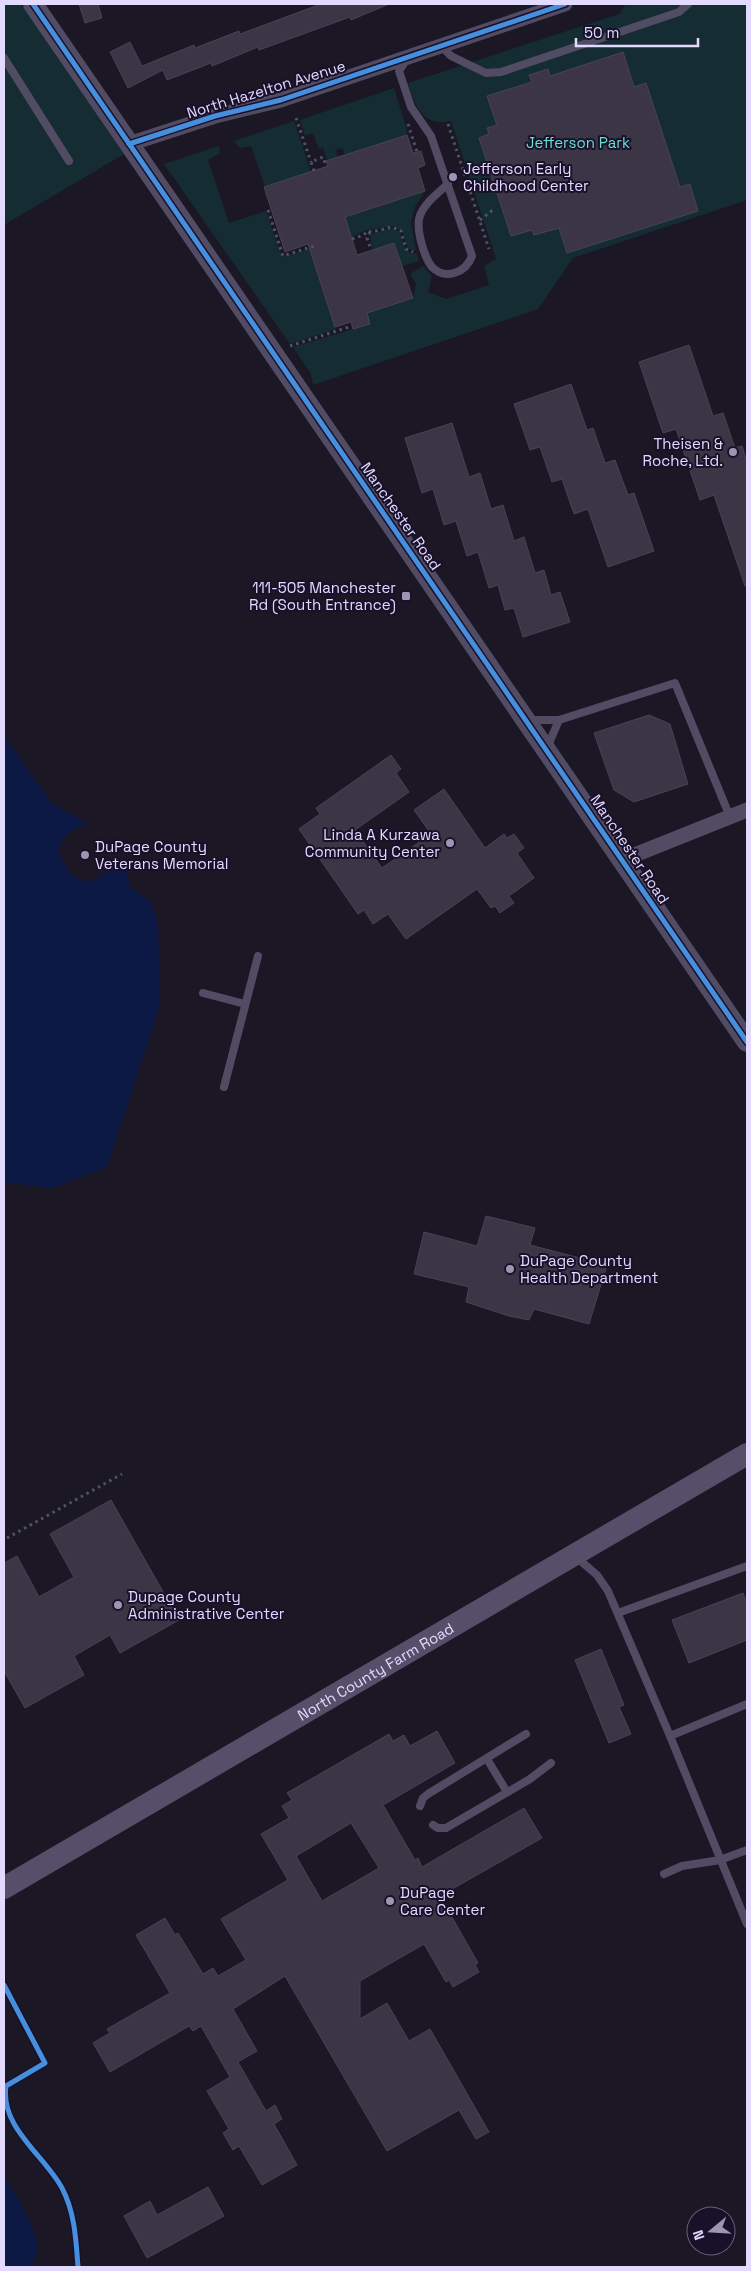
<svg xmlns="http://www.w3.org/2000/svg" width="751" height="2271" font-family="'Space Grotesk',sans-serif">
  <rect width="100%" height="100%" fill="#1b1724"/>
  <g fill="#152d32">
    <path d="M4 4H21L124 154 4 225Z"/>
    <path d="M626 4H747V200L573 258 538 309 313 385 311 374 293 347 370 324 367 313 413 298 416 284 410 274 423 266 432 276 428 292 446 299 489 285 484 266 496 259 451 121C423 127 415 107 408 83L619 14Z"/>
    <path d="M394 88 407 130H406L407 135 345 155 342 148 335 150 338 157 327 161 323 148 319 149 313 133 305 136 300 120Z"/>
    <path d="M294 121 311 172 265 187 251 146 240 148 234 141Z"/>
    <path d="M219 146 220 153 208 160 229 223 266 211 282 257 309 249 336 329 290 344 164 164Z"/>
    <path d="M425 191 415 207 411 223 416 250 408 249 403 233 395 226 367 230 352 237 349 230 339 233 335 221Z"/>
    <path d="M389 228 399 231 406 250 412 254 417 253 419 261 402 266 394 243 372 250 370 235Z"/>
  </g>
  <g fill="#0c1945">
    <path d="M4 735 51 803 89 824C70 829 66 833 58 852L71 875 85 882 101 877 114 862 127 871 130 887 150 901 158 921 160 1005 107 1167 53 1188 4 1182Z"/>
    <path d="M4 2177C13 2189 37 2231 38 2245 38 2253 34 2260 30 2267H4Z"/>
  </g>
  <g fill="#3b3546" stroke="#494257" fill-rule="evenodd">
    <path d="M79 4H98L102 18 85 23Z"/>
    <path d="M321 4H389L351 20 350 17 259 50 258 47 212 66 211 63 167 80 163 70 128 88 110 52 130 42 142 66 194 45 195 48 239 31 240 34Z"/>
    <path d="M623 52 634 87 646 83 680 187 690 184 698 211 567 253 559 228 534 235 532 230 511 236 479 138 489 134 487 128 497 125 487 96 532 82 529 75 548 69 550 76Z"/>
    <path d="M407 135 413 153 421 151 425 165 418 168 425 191 345 217 357 255 394 243 413 298 367 313 370 324 353 329 351 322 335 327 308 244 285 252 264 187 328 166 326 161Z"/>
    <path d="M689 345 713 416 723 413 735 448 742 446 747 462V586H745L714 495 700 500 676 429 663 433 639 362Z"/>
    <path d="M571 384 587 430 593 428 605 463 615 460 628 495 634 493 654 551 608 567 588 509 574 514 562 479 552 482 540 447 530 450 514 404Z"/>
    <path d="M452 423 469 477 480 473 491 509 503 505 514 541 524 537 535 573 544 570 551 595 560 592 570 622 523 637 514 608 505 610 498 585 489 588 478 552 467 556 456 521 444 525 433 489 422 493 405 438Z"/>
    <path d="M649 715 670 724 688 784 634 802 614 790 594 733Z"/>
    <path d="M391 755 401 769 396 773 409 792 355 830 382 868 431 834 414 810 444 789 485 848 504 834 507 838 514 834 524 848 517 853 534 878 509 896 514 903 500 913 495 906 491 908 477 889 406 939 388 914 373 924 364 910 358 914 299 829 320 814 316 808Z"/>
    <path d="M486 1216 535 1228 530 1245 607 1265 589 1324 534 1309 529 1320 509 1316 466 1302 469 1287 414 1274 424 1232 477 1246Z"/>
    <path d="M111 1500 179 1620 120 1653 110 1635 74 1656 84 1675 25 1708 4 1671V1563L17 1556 39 1597 74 1577 50 1534Z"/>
    <path d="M743 1593 747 1604V1640L689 1663 672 1620Z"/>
    <path d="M601 1649 624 1705 619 1707 631 1734 609 1743 575 1660Z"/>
    <path d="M437 1731 455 1763 383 1805 415 1860 418 1858 422 1867 524 1808 542 1838 440 1896 478 1963 475 1965 479 1972 453 1987 449 1980 446 1982 424 1944 360 1981V2019L387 2003 409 2041 430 2029 489 2132 476 2139 459 2110 387 2151 285 1976 233 2009 257 2051 238 2062 266 2111 275 2105 282 2119 274 2124 297 2165 262 2185 239 2146 233 2150 223 2133 229 2129 207 2091 230 2077 201 2026 193 2031 189 2026 110 2072 93 2043 110 2033 107 2029 170 1993 136 1935 165 1918 175 1935 178 1933 203 1974 213 1968 218 1976 246 1960 221 1919 288 1880 261 1834 289 1818 282 1806 292 1800 287 1793 389 1734 393 1741 404 1735 410 1746ZM351 1823 379 1868 322 1901 296 1856Z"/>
    <path d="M208 2187 224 2216 147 2258 124 2216 150 2201 157 2215Z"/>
  </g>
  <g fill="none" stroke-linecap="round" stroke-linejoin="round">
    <g stroke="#4b5565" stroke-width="3" stroke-dasharray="2.5 4" stroke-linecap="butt">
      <path d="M296 118 311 162"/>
      <path d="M408 124 417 152"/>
      <path d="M448 124 489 249"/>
      <path d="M314 171 311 162 323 157 326 166"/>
      <path d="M268 210 283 256 317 245"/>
      <path d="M480 220 494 209"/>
      <path d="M370 232 367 238 371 250"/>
      <path d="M352 239 364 235 367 231 372 232 392 227 401 231 406 249 413 252"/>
      <path d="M290 346 352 326"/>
      <path d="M7 1538 122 1474"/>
    </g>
    <g stroke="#514c64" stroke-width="8">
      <path d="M440 45 451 56 486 73 501 72 679 12 688 4"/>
      <path d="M4 58 69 161"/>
      <path d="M406 60 399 71 411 107 431 136 472 256C466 272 446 281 432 267 424 257 417 232 419 219 422 205 438 193 448 184"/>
      <path d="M528 720H559L675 683 730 817"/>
      <path d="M547 748 559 720"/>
      <path d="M203 993 245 1004"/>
      <path d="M224 1087 258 956"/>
      <path d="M576 1557 597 1575 608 1591 670 1736"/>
      <path d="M618 1613 747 1566"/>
      <path d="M747 1704 670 1736 747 1924"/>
      <path d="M487 1759 507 1792"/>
      <path d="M420 1806 423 1798 428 1794 526 1734"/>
      <path d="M433 1825 438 1828H446L530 1779 551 1763"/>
      <path d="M664 1874 682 1866 720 1860 747 1850"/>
    </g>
    <g stroke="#514c64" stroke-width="15">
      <path d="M129 144 215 116 281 100 565 4"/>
      <path d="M622 860 747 810"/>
    </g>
    <path stroke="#514c64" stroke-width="20" d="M33 4 747 1042"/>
    <path stroke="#554f6a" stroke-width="22" id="s1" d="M4 1888 747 1454"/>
    <defs>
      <g id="cycleway">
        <path d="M33 4 747 1042"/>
        <path d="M129 144 215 116 281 100 565 4"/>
        <path d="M4 1985 45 2063 6 2086C0 2127 44 2155 62 2188 75 2213 76 2240 78 2267"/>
      </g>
    </defs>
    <use href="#cycleway" stroke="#19112a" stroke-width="8"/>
    <use href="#cycleway" stroke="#468fdf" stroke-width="5"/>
  </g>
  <g fill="#9d96b2" stroke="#19112a" stroke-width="2">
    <circle cx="453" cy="177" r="5"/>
    <circle cx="733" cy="452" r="5"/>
    <rect x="401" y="591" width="10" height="10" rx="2.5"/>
    <circle cx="450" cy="843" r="5"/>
    <circle cx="85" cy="855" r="5"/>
    <circle cx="510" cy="1269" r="5"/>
    <circle cx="118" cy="1605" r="5"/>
    <circle cx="390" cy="1901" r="5"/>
  </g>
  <g text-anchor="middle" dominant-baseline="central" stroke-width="4" stroke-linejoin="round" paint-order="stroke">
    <g font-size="15" fill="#e3daff" stroke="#19112a">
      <text transform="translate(266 89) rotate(-17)">North Hazelton Avenue</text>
      <text transform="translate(401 516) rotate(55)">Manchester Road</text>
      <text transform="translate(630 849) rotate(56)">Manchester Road</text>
      <text stroke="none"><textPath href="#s1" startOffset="430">North County Farm Road</textPath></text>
    </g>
    <g font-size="15" fill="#65e0d3" stroke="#19112a">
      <text x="578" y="142">Jefferson Park</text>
    </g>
    <g font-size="15" fill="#e3daff" stroke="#19112a" text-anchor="start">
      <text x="463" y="168">Jefferson Early<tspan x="463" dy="17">Childhood Center</tspan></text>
      <text x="723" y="443" text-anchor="end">Theisen &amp;<tspan x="723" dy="17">Roche, Ltd.</tspan></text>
      <text x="396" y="587" text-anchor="end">111-505 Manchester<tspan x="396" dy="17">Rd (South Entrance)</tspan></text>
      <text x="440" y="834" text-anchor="end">Linda A Kurzawa<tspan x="440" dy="17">Community Center</tspan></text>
      <text x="95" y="846">DuPage County<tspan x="95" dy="17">Veterans Memorial</tspan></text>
      <text x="520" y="1260">DuPage County<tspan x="520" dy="17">Health Department</tspan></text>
      <text x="128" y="1596">Dupage County<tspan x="128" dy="17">Administrative Center</tspan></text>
      <text x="400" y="1892">DuPage<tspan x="400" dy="17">Care Center</tspan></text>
    </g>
  </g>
  <rect width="751" height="2271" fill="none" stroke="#e3daff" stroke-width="10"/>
  <g transform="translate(711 2231) rotate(252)"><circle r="24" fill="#19112a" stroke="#6a617f"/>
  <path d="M0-4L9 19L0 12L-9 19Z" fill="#9d96b2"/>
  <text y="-8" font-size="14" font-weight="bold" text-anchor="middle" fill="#e3daff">N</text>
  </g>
  <path d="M576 38v8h122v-8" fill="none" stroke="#e3daff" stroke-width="2.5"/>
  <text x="584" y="38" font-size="15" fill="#e3daff" stroke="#19112a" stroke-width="4" paint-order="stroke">50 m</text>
</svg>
